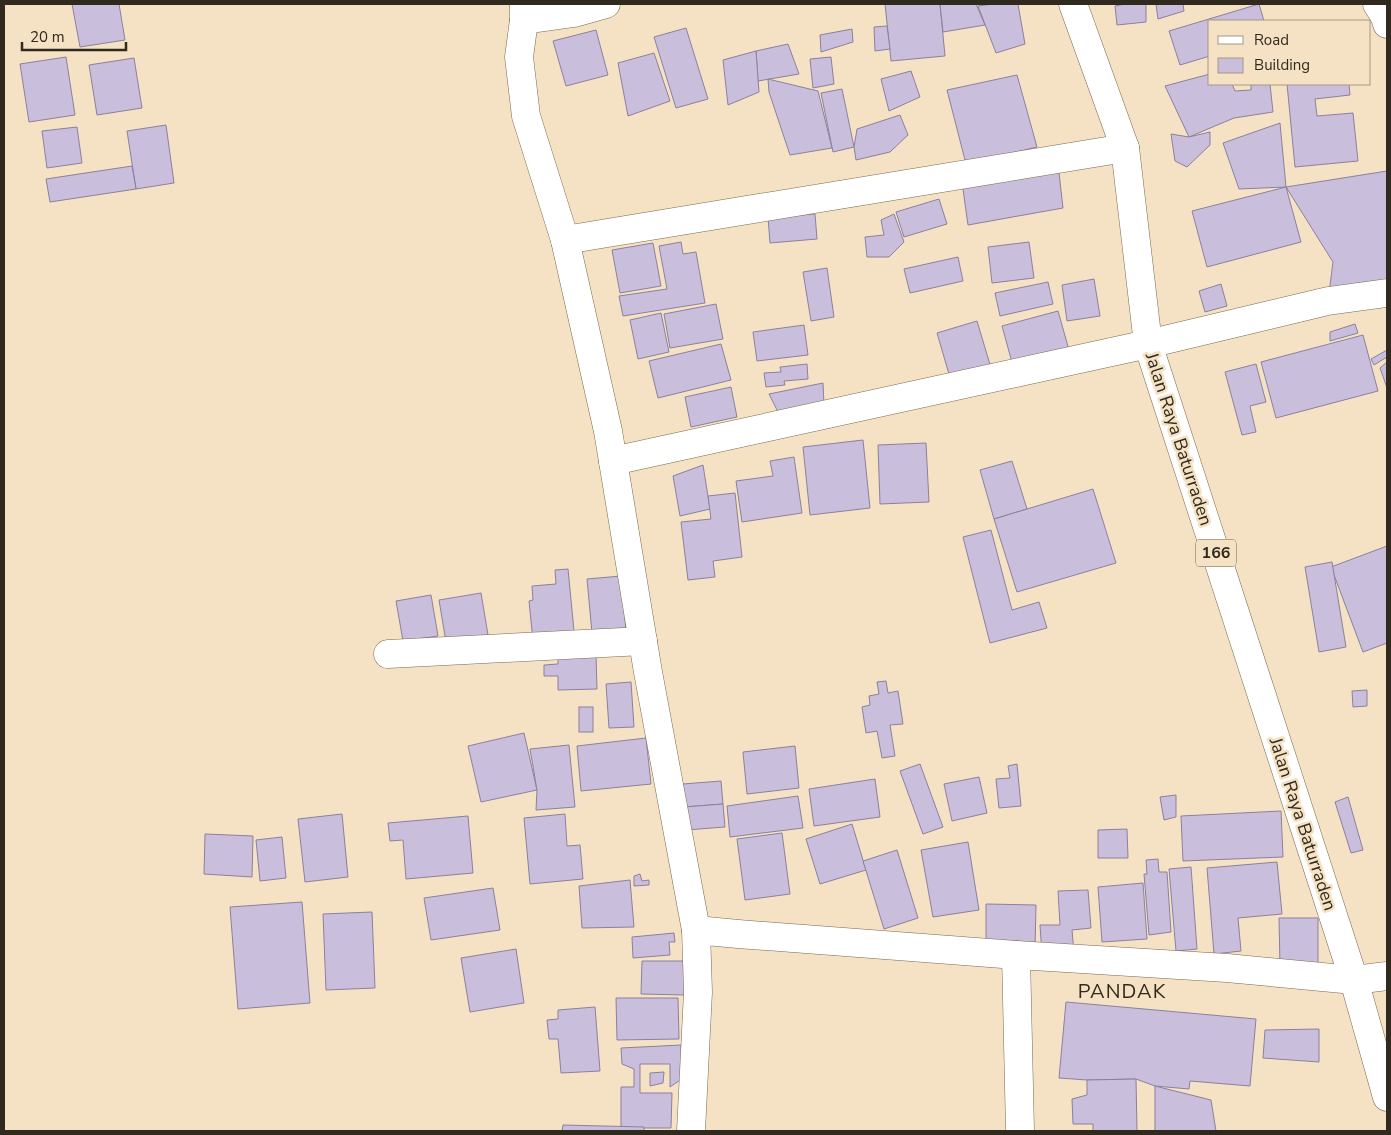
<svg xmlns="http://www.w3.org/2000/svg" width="1391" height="1135" font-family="'Nunito Sans',sans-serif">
  <rect width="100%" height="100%" fill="#f5e2c4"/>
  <g fill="#cabedd" stroke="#8b809d">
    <path d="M72 4H119L125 40 80 47Z"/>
    <path d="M885 4H940L945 56 891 61Z"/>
    <path d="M940 4H976L985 25 943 32Z"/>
    <path d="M993 4H1018L1025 44 996 53 978 6Z"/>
    <path d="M1125 4H1146V22L1117 25 1115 6Z"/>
    <path d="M1156 4H1183L1184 11 1158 19Z"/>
    <path d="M1259 4 1264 21H1210V56L1180 65 1169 31Z"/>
    <path d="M887 26 890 49 875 51 874 27Z"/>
    <path d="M686 28 708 99 676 108 654 37Z"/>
    <path d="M852 29 853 42 821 52 820 35Z"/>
    <path d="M596 30 608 75 566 86 553 41Z"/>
    <path d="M788 44 799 74 758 81 756 51Z"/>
    <path d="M756 51 759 92 728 105 723 60Z"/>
    <path d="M654 53 670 101 628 116 618 63Z"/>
    <path d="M66 57 75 115 29 122 20 64Z"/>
    <path d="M831 57 834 84 813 88 810 59Z"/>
    <path d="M134 58 142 108 97 115 89 65Z"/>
    <path d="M911 71 920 97 889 111 881 79Z"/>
    <path d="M1210 74V84H1232L1235 91 1251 90V84H1270L1273 112 1234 118 1189 137 1165 86Z"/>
    <path d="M1017 75 1037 147 966 164 947 90Z"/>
    <path d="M768 79 818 91 832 148 790 155 769 92Z"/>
    <path d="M1287 84H1349L1350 95 1315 99 1317 116 1353 113 1358 161 1295 167Z"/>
    <path d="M842 89 854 147 833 152 821 93Z"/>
    <path d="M900 115 908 135 890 152 856 160 854 147 857 129Z"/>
    <path d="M1280 123 1286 187 1239 189 1223 143Z"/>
    <path d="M166 125 174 183 136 189 127 131Z"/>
    <path d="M77 127 82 163 47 168 42 131Z"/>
    <path d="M1210 132V145L1187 167 1175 161 1171 134 1189 137Z"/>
    <path d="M1058 164 1063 208 968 225 962 182Z"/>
    <path d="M132 166 136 189 50 202 46 179Z"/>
    <path d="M1387 171V293L1328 301 1333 262 1286 187Z"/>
    <path d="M1286 187 1301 242 1207 267 1192 211Z"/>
    <path d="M939 199 947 224 904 237 896 212Z"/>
    <path d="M815 214 817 239 770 243 768 217Z"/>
    <path d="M894 214 904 242 889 257H867L865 237 884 235 881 220Z"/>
    <path d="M681 242 683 254 696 252 705 303 623 316 619 296 667 289 659 246Z"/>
    <path d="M1029 242 1034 278 992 283 988 247Z"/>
    <path d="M653 243 661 286 620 293 612 250Z"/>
    <path d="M958 257 963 281 910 293 904 269Z"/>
    <path d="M827 268 834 317 811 321 803 272Z"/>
    <path d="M1094 279 1100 316 1067 321 1062 285Z"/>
    <path d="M1048 282 1053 304 1000 316 995 293Z"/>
    <path d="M1221 284 1227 306 1205 312 1199 291Z"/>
    <path d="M716 304 723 339 670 348 664 314Z"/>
    <path d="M1058 311 1069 350 1013 366 1002 326Z"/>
    <path d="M661 313 669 352 638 359 630 320Z"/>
    <path d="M977 321 991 368 951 381 937 333Z"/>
    <path d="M1355 324 1358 333 1330 341V332Z"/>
    <path d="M804 325 808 355 757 361 753 332Z"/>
    <path d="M1363 335 1378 391 1276 418 1261 362Z"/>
    <path d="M721 344 731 380 658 398 649 361Z"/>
    <path d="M1387 350V357L1374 365 1371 359Z"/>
    <path d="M1387 362V388L1380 368Z"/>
    <path d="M807 364 808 379 784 381 785 385 766 387 764 373 781 372 780 367Z"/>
    <path d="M1256 364 1266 402 1250 406 1256 432 1242 435 1225 372Z"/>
    <path d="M823 383 824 405 780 416 769 394Z"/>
    <path d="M731 387 737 417 691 427 685 397Z"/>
    <path d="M863 440 870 508 810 515 803 447Z"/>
    <path d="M926 443 929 502 880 504 878 445Z"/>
    <path d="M794 457 802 513 742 522 736 481 773 476 770 461Z"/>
    <path d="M1012 461 1027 509 994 519 980 470Z"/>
    <path d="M703 465 710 509 680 516 673 476Z"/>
    <path d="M1093 489 1116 563 1017 592 994 519Z"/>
    <path d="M735 493 742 557 713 561 715 577 688 580 681 522 711 519 708 496Z"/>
    <path d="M991 530 1012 610 1039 602 1047 628 990 643 963 537Z"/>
    <path d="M1387 546V643L1363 652 1331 567Z"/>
    <path d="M1332 562 1346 647 1319 652 1305 567Z"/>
    <path d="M568 569 574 631 533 641 529 601 533 600 532 586 556 584 555 570Z"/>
    <path d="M621 576 626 630 592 633 587 579Z"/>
    <path d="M481 593 488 635 446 642 439 600Z"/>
    <path d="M431 595 438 636 403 641 396 601Z"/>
    <path d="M596 654 597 689 558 690V676H544V665L558 664V656Z"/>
    <path d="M886 681 888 693 898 691 903 724 890 725 895 756 882 758 877 731 866 733 862 707 870 705 869 696 879 694 877 682Z"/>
    <path d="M631 682 634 727 609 728 606 684Z"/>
    <path d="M1367 690V706L1353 707 1352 691Z"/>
    <rect x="579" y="707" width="14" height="25"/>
    <path d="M524 733 537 790 481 802 468 746Z"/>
    <path d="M646 738 651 784 581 791 577 746Z"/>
    <path d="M569 745 575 807 536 810 537 790 530 749Z"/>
    <path d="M795 746 799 788 747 794 743 752Z"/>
    <path d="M920 764 943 827 923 834 900 771Z"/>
    <path d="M1017 764 1021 806 999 808 996 779 1010 778 1008 766Z"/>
    <path d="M979 777 987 813 952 821 944 784Z"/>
    <path d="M875 779 880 817 814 826 809 789Z"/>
    <path d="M721 781 723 804 684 807 683 784Z"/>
    <path d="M1176 795V817L1164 820 1160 797Z"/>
    <path d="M798 796 803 828 730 837 727 806Z"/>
    <path d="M1348 797 1363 850 1351 853 1335 802Z"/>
    <path d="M723 804 725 827 686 830 684 807Z"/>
    <path d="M1281 811 1283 857 1183 861 1181 816Z"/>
    <path d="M342 814 348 877 305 882 298 819Z"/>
    <path d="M565 814 567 846 580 845 583 879 530 884 524 818Z"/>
    <path d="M468 816 473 873 406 879 403 840 390 841 388 823Z"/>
    <path d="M852 824 866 870 820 884 806 839Z"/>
    <path d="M1127 829 1128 858H1098V830Z"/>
    <path d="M782 833 790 894 745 900 737 839Z"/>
    <path d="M205 834 253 836 252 877 204 874Z"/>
    <path d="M282 837 286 878 260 881 256 840Z"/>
    <path d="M968 842 979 910 933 917 921 850Z"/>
    <path d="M897 850 918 918 884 929 863 861Z"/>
    <path d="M1158 859 1159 872H1167L1171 932 1149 935 1144 874H1147L1146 860Z"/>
    <path d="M1277 862 1282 914 1238 918 1241 951 1214 954 1207 868Z"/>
    <path d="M1191 867 1197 949 1176 951 1169 869Z"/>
    <path d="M640 874 642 881 649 880V885L634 886V876Z"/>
    <path d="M630 880 634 927 582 928 579 886Z"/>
    <path d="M1143 883 1147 939 1102 942 1098 887Z"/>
    <path d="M493 888 500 930 431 940 424 898Z"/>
    <path d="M1088 890 1091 928 1072 930 1074 953 1042 955 1040 925H1060L1058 891Z"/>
    <path d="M302 902 310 1003 238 1009 230 907Z"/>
    <path d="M986 904 1036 905 1035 948 986 947Z"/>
    <path d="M372 912 375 988 326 990 323 914Z"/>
    <path d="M1279 918H1318V967H1280Z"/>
    <path d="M674 933 675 942H669L670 955 633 958 632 937Z"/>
    <path d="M516 949 524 1003 470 1012 461 958Z"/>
    <path d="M642 961H686L685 995 641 994Z"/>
    <path d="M616 998H678L679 1039 617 1040Z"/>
    <path d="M1066 1002 1256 1019 1250 1086 1190 1081 1189 1089 1155 1086 1136 1079 1087 1080 1059 1078Z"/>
    <path d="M595 1007 600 1071 561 1073 558 1039H549L547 1020 558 1019V1010Z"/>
    <path d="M1319 1029V1062L1263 1058 1265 1030Z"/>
    <path d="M681 1045 683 1078 670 1087V1064H640V1093H672L671 1128H621V1087H634V1069L622 1064 621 1048Z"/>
    <path d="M664 1072 663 1083 650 1086V1073Z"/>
    <path d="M1136 1079 1137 1131H1093V1124H1073L1072 1099 1087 1095V1080Z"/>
    <path d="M1155 1086 1211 1100 1216 1131H1155Z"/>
    <path d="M563 1125 644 1127V1131H562Z"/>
  </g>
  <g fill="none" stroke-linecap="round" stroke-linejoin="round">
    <defs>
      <g id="street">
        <path d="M524 4V20L519 57 526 116 565 240 608 431 648 672 696 930"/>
        <path d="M1377 4 1385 17 1387 24"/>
        <path d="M524 20 574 13 606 4"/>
        <path d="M565 240 1125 148"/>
        <path d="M613 461 1148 344 1328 301 1387 293"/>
        <path d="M388 654 643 641"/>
        <path d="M1016 955 1020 1131"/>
        <path d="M691 1131 698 992 696 930 738 934 1016 955 1227 968 1354 980 1387 976"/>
      </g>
      <path id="primary" d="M1073 4 1125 148 1148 344 1354 980 1387 1097"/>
    </defs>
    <use href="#street" stroke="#7a694e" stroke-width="29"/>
    <use href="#primary" stroke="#7a694e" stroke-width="29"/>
    <use href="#street" stroke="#fff" stroke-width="28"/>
    <use href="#primary" stroke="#fff" stroke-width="28"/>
  </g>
  <g text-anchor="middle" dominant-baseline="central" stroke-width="5" stroke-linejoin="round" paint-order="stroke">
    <rect fill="#f5e2c4" stroke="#6b604f" stroke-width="1" x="1196" y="539.5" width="40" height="27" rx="4"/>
    <g font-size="16" font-weight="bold" fill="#30291d">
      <text x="1216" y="553">166</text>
    </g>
    <g font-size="18" fill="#30291d" stroke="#f5e2c4">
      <text transform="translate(1179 439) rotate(72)">Jalan Raya Baturraden</text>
      <text transform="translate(1303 824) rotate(72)">Jalan Raya Baturraden</text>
    </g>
    <g font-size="20" letter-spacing="1" fill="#30291d" stroke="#f5e2c4">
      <text x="1122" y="991">PANDAK</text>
    </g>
  </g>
  <rect width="1391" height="1135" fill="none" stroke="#30291d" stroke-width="10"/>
  <rect x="1208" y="20" width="162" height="65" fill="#f5e2c4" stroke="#a69881"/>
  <rect x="1218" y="36" width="25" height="8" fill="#ffffff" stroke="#a69881"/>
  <text x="1254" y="45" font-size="15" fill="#30291d">Road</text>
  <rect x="1218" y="58" width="25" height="15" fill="#cabedd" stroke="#a69881"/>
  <text x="1254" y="70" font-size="15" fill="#30291d">Building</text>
  <path d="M22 42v8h104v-8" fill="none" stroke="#30291d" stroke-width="2.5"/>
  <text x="30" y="42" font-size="15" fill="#30291d" stroke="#f5e2c4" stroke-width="4" paint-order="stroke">20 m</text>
</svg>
